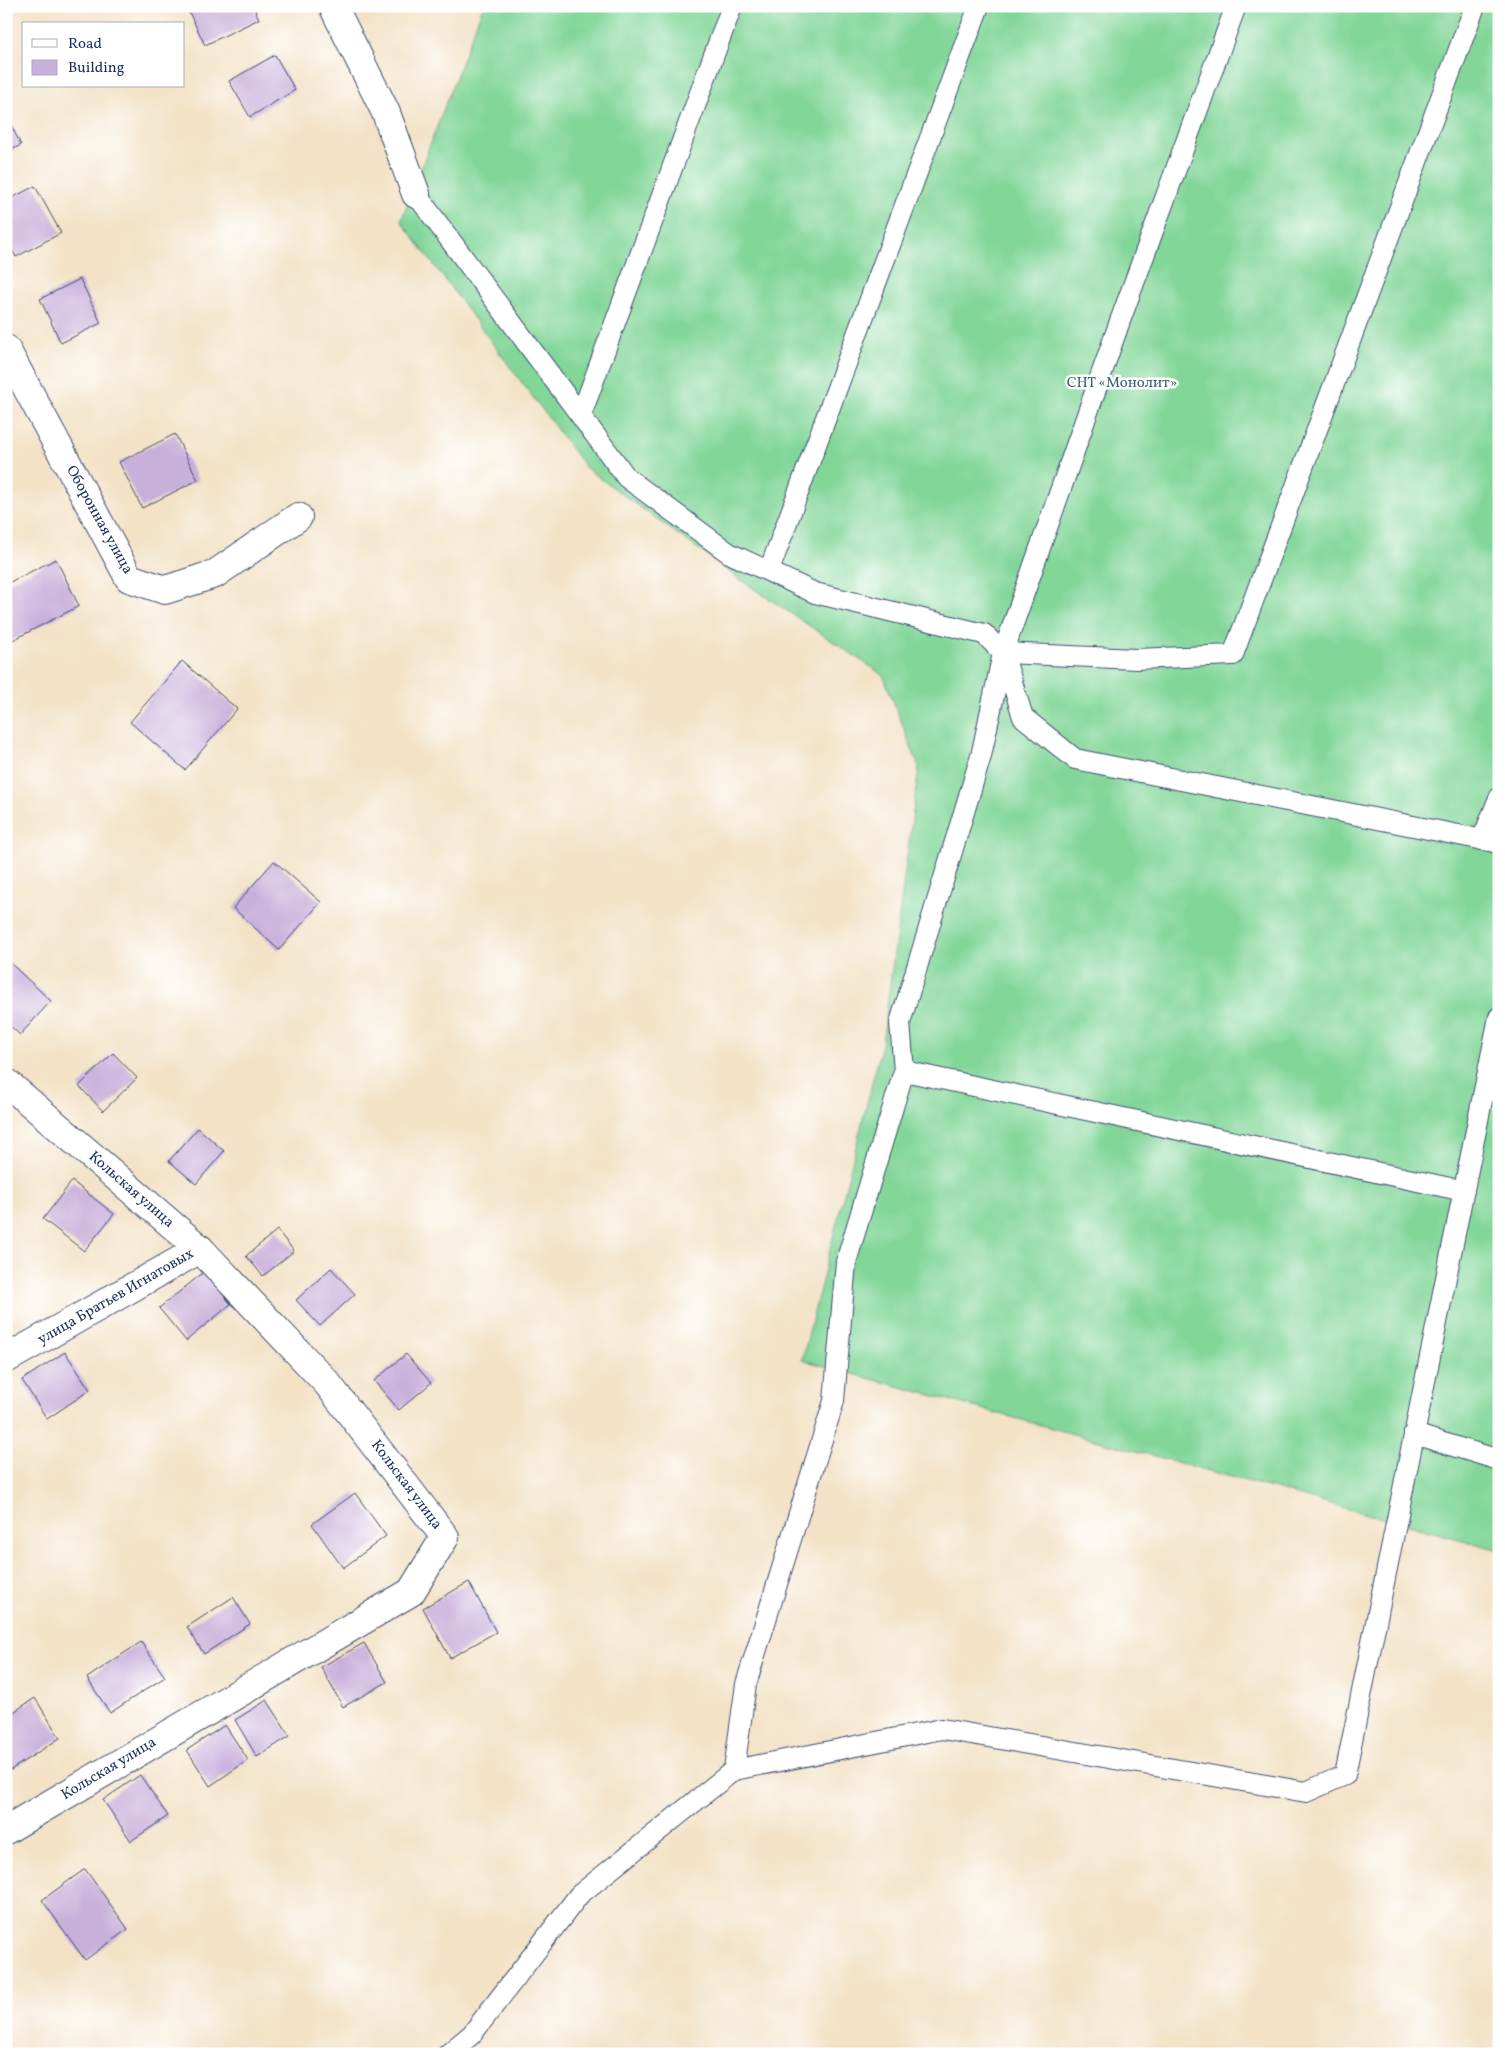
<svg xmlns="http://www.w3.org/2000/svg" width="1505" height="2060" font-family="Vollkorn,serif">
  <rect width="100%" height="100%" fill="#fff"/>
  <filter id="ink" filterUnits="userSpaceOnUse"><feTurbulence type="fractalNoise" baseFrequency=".02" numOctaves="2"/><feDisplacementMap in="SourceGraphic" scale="10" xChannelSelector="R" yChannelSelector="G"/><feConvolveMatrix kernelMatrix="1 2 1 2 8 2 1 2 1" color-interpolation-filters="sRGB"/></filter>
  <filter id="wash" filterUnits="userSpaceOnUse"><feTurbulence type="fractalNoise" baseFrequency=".0096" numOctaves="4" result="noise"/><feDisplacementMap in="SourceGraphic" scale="20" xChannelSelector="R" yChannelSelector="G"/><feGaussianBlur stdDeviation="1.12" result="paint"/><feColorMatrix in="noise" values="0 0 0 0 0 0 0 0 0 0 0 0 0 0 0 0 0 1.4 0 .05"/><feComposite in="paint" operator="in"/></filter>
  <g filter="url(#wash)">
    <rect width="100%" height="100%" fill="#f3e2c6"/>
    <path fill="#81d698" stroke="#4e827b" d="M483 6H1499V1550L802 1360 882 1044 919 767 883 675 741 580 586 468 401 221Z"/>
    <g id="blocks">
      <g fill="#c9b0db">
        <path d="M186 6H253L259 19 205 45Z"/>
        <path d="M275 55 295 90 250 117 229 81Z"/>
        <path d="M6 115 21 145 6 153Z"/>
        <path d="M35 186 61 233 16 257 6 239V201Z"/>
        <path d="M80 279 101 323 61 343 40 299Z"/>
        <path d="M175 434 198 480 142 508 119 462Z"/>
        <path d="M56 559 79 606 9 642 6 638V584Z"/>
        <path d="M182 661 237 709 185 770 130 722Z"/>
        <path d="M274 861 321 902 279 950 233 908Z"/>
        <path d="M8 961 51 1001 20 1035 6 1022V963Z"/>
        <path d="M113 1053 137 1078 103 1111 79 1086Z"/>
        <path d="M198 1128 224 1151 196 1184 169 1161Z"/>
        <path d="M72 1181 114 1214 84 1251 43 1219Z"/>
        <path d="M277 1230 294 1251 263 1276 246 1256Z"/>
        <path d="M331 1268 355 1294 320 1326 296 1300Z"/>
        <path d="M204 1272 231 1304 186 1341 159 1308Z"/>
        <path d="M65 1352 90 1390 47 1419 22 1380Z"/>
        <path d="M406 1354 431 1383 399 1410 374 1381Z"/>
        <path d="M355 1493 386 1536 343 1568 312 1524Z"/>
        <path d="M469 1582 496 1632 450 1658 423 1608Z"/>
        <path d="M233 1597 250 1624 204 1654 187 1627Z"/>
        <path d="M141 1642 165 1677 110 1713 87 1678Z"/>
        <path d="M364 1643 387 1682 343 1707 321 1667Z"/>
        <path d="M35 1698 60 1738 9 1771 6 1767V1717Z"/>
        <path d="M267 1700 290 1736 257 1757 235 1720Z"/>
        <path d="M225 1725 248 1760 210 1786 187 1750Z"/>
        <path d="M140 1775 168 1816 131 1841 103 1800Z"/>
        <path d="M85 1869 128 1929 85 1960 42 1900Z"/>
      </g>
    </g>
  </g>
  <g filter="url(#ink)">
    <use href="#blocks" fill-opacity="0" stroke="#3b4a6e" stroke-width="1"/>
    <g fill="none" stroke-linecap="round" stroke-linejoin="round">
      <defs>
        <g id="lane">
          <path d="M416 194 627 478 729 553 815 593 984 634 1003 653 1023 717 1075 759 1499 843"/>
          <path d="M581 415 732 6"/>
          <path d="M769 571 979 6"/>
          <path d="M1003 653 1136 659 1233 655 1475 6"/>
          <path d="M1482 840 1499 798"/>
          <path d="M904 1071 900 1023 981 756 1003 653 1120 321 1236 6"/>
          <path d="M1414 1434 1499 1460"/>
          <path d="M734 1770 746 1684 834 1401 846 1262 904 1071 1464 1191"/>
          <path d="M448 2054 472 2034 579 1895 734 1770 942 1729 1306 1792 1345 1775 1499 1017"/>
        </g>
        <g id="street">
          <path d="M333 6 386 113 416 194"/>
          <path d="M6 349 129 578 165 590 215 574 298 517"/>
          <path d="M6 1082 200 1249 327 1383 445 1537 411 1592 6 1830"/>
          <path d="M6 1359 200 1249"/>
        </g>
      </defs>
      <use href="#lane" stroke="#3b4a6e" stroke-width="22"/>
      <use href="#street" stroke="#3b4a6e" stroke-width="30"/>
      <use href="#lane" stroke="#fff" stroke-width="20"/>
      <use href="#street" stroke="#fff" stroke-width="28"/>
    </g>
  </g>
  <g text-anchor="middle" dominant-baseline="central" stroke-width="5" stroke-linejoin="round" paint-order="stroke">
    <g font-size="15" fill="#3a616f" stroke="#fff">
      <text x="1122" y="383">СНТ «Монолит»</text>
    </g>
    <g font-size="15" fill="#1b2f5e" stroke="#fff">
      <text transform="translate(99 520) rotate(61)">Оборонная улица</text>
      <text transform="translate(131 1190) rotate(41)">Кольская улица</text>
      <text transform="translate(116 1297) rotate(-30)">улица Братьев Игнатовых</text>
      <text transform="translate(406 1485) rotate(53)">Кольская улица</text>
      <text transform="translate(109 1769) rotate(-31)">Кольская улица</text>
    </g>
  </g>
  <rect width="1505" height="2060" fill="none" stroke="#fff" stroke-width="25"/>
  <rect x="22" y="22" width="162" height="65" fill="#ffffff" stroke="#a4acbf"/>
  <rect x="32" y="39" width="25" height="8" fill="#ffffff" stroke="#a4acbf"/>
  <text x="68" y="48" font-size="15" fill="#1b2f5e">Road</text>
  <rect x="32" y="60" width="25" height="15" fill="#c9b0db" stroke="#a4acbf"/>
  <text x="68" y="72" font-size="15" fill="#1b2f5e">Building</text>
</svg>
